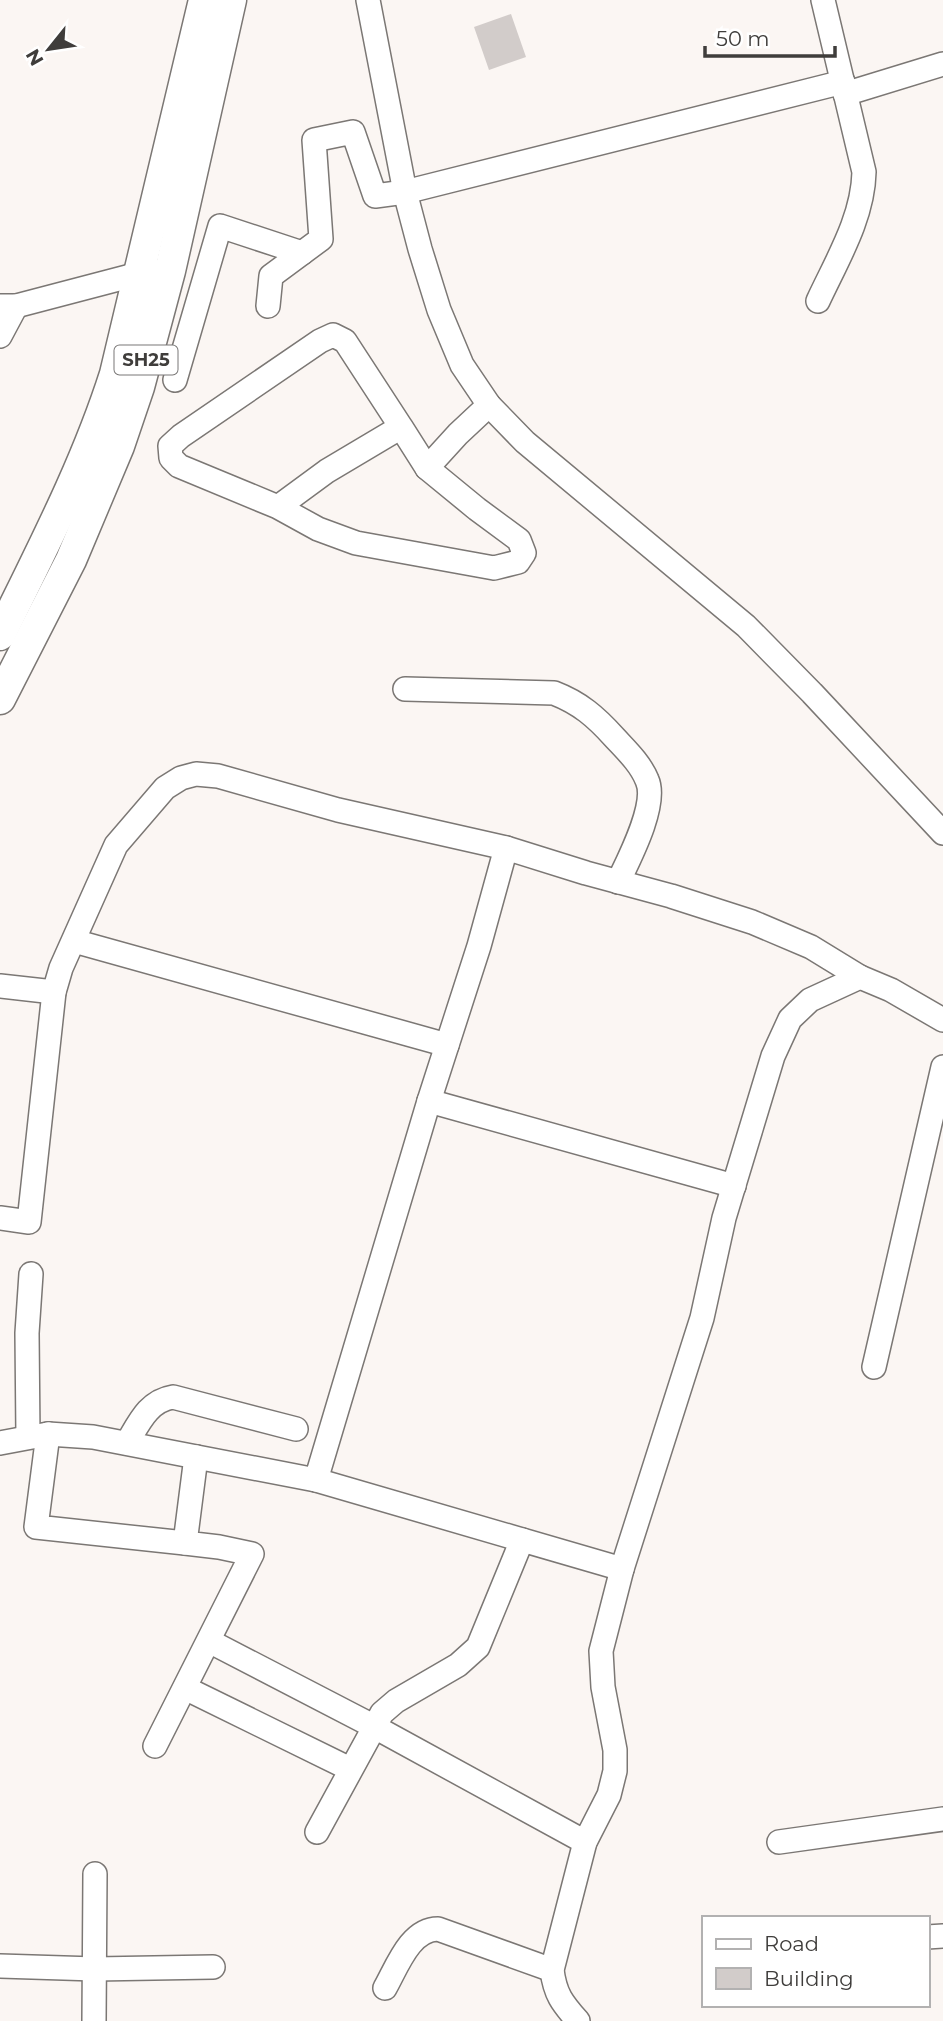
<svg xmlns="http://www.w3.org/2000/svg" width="943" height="2021" font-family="Montserrat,sans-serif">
  <rect width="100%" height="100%" fill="#fbf6f3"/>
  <path fill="#d2ccca" d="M511 14 526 57 489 70 474 27Z"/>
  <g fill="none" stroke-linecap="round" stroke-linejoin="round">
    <defs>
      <g id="minor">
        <path d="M368 0 405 192 420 249 439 310 462 365 489 405 525 442 746 626 812 693 943 833"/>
        <path d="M845 94 943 64"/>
        <path d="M818 301C837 260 863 218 864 172L823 0"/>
        <path d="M0 306H16L138 274 154 272"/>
        <path d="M268 306 271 276 321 239 314 140 353 132 375 196 405 192 843 82"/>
        <path d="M0 336 16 306"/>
        <path d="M175 380 220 226 302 253"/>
        <path d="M427 468 458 434 489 405"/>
        <path d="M278 507 327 471 401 427 427 468 477 509 519 540 524 553 518 562 494 568 356 543 318 529 278 507 179 466 171 458 170 446 181 436 320 341 333 335 345 341 401 427"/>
        <path d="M405 689 554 693C580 703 596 717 614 737 626 750 640 763 647 780 658 804 629 859 618 882"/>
        <path d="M74 941 447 1045"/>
        <path d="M0 986 54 992"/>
        <path d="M429 1101 734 1186"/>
        <path d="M0 1218 29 1222 54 992 61 968 116 845 165 788 181 778 196 774 218 776 338 810 506 848"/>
        <path d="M874 1367 943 1067"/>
        <path d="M48 1434 36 1527 185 1543"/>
        <path d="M28 1437 27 1333 31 1274"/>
        <path d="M0 1443 48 1434 93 1437 316 1480 429 1101 479 946 506 848 586 873 671 896 752 922 811 947 860 977"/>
        <path d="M127 1443C139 1423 148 1401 173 1397L296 1429"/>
        <path d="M316 1480 622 1569"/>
        <path d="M209 1641 373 1726 585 1842"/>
        <path d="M185 1688 350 1769"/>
        <path d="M155 1746 252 1554 219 1547 185 1543 196 1457"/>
        <path d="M317 1832 382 1713 396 1701 458 1665 478 1647 522 1540"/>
        <path d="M779 1842 943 1819"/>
        <path d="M927 1937 943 1936"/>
        <path d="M0 1966 95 1969 213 1967"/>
        <path d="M385 1988C397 1967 410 1929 438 1929L552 1970"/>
        <path d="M94 2021 95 1874"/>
        <path d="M578 2021C562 2003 555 1994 552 1970L585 1842 609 1795 615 1771V1750L603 1687 601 1651 622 1569 702 1318 724 1218 773 1056 790 1019 810 1000 860 977 891 990 943 1020"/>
      </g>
      <g id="major">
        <path d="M0 635C42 549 86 465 115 374L204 0"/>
        <path d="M0 699 71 560 119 446 139 387 170 271 231 0"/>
      </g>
    </defs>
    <use href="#minor" stroke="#7b7774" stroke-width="26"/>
    <use href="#major" stroke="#7b7774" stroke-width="33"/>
    <use href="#minor" stroke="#fff" stroke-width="23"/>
    <use href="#major" stroke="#fff" stroke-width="30"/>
  </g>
  <g text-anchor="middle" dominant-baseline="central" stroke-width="5" stroke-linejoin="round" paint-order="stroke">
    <rect fill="#fff" stroke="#797776" stroke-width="2" x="114.5" y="345.5" width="63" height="29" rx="5"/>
    <g font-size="18" font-weight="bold" fill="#3f3d3b">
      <text x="146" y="360">SH25</text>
    </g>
  </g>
  <rect x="702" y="1916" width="228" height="91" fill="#ffffff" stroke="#b2b1b1" stroke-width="2"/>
  <rect x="716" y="1939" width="35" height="10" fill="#ffffff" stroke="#b2b1b1" stroke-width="2"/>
  <text x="764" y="1951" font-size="21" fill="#3f3d3b">Road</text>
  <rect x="716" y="1968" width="35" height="21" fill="#d2ccca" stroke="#b2b1b1" stroke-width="2"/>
  <text x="764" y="1986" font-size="21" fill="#3f3d3b">Building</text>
  <g transform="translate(49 49) rotate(240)" stroke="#ffffff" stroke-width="5" paint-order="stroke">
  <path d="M0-5L12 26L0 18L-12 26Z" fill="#3f3d3b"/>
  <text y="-10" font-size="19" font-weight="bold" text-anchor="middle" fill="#3f3d3b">N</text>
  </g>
  <path d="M705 46v10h130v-10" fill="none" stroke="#3f3d3b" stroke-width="3.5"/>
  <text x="716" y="46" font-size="21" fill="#3f3d3b" stroke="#ffffff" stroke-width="5" paint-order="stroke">50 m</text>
</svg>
